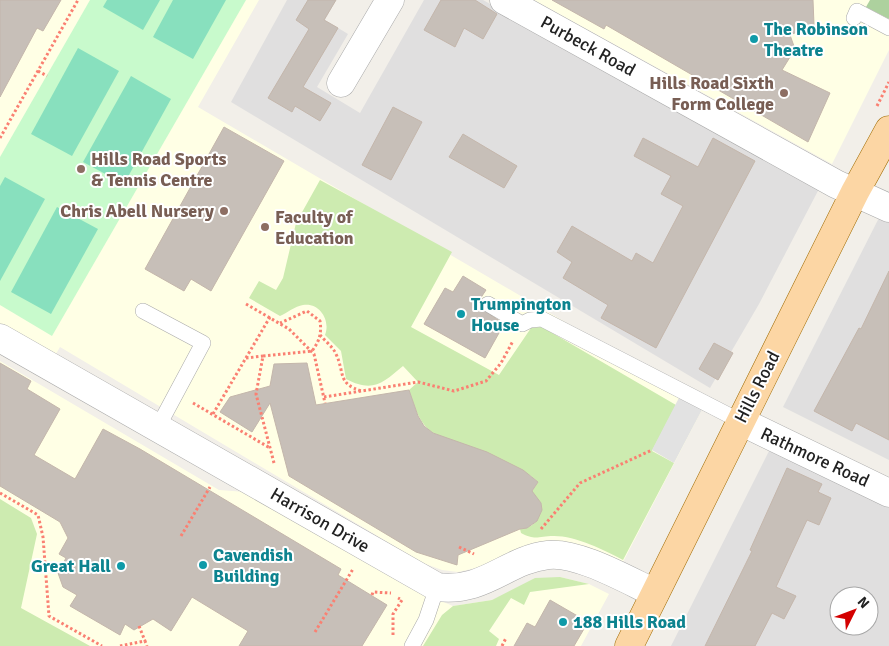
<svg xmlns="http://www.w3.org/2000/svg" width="889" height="646" font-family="Signika,sans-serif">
  <rect width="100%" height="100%" fill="#f2efe9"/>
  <g fill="#e0dfdf" fill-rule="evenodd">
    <path d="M287 0H336L325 20 348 34 317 87 360 113 424 0H483L820 187 759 304 710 388 231 102Z"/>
    <path d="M883 210 889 213V460L783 407Z"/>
    <path d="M770 449 889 508V646H671ZM839 596H869V626H839Z"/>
  </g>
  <g fill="#ffffe5">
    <path d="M0 0H259L198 107 705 404 623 562 596 550 551 540 520 550 480 567 458 572 442 570 423 563 60 347 49 366 0 338Z"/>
    <path d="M534 0H889V50L832 164Z"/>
    <path d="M0 361 219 490 246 492 408 587 453 606 492 600 560 577 589 584 609 594 581 646H0Z"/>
  </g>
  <g fill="#cdebb0">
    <path d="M320 180 452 252 411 327 499 375 531 328 542 327 676 405 652 451 674 463 623 560C604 550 576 536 554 536 538 536 536 541 521 533L520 529C534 528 542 518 541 503L531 493 538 482 531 476 433 433C418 422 415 407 409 390L418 382 403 366C383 383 373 393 346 379L341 351 325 335C331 320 319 302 303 305 295 306 287 313 280 316L249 298 259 281 276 290 283 278 296 223Z"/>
    <path d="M0 499 31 518 37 534 21 608 90 646H0Z"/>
    <path d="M560 577 589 584 530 592 524 605 511 598 489 631 499 639 496 646H423L442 615 453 606 492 600 535 578Z"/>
  </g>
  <path fill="#add19e" d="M870 0H889V19L866 7Z"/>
  <path fill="#c8facc" d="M90 0H246L52 336 0 305V157Z"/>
  <g fill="#88e0be">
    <path d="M107 0H160L143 30 103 7Z"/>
    <path d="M173 0H226L193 59 153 37Z"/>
    <path d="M78 48 119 71 72 156 31 134Z"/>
    <path d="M131 76 171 99 124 184 83 162Z"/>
    <path d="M5 177 45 199 0 281V186Z"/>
    <path d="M57 207 98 229 51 314 11 292Z"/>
  </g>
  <path fill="#e2e2e2" d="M682 392 705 404 674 463 652 450Z"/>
  <g fill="#c7bfb8" stroke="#c4b6ab">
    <path d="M0 0H61L43 31 37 28 0 97Z"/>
    <path d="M308 0H336L324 20 338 28 303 87 331 103 320 121 295 106 292 112 268 98 309 29 296 20Z"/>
    <path d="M441 0H475L497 14 483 39 464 28 455 47 424 30Z"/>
    <path d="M552 0H813L814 25 790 35 795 49 782 70 830 93 808 142 606 25 604 29Z"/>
    <path d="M393 107 422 122 391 180 362 165Z"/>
    <path d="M224 127 284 161 211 291 191 279 184 291 145 269Z"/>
    <path d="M463 134 517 166 504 188 449 157Z"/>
    <path d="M643 138 698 167 713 138 755 161 656 348 601 318 608 305 563 278 572 262 557 252 572 226 632 261 636 253 653 263 683 206 661 194 671 176 634 156Z"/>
    <path d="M889 271V440L856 423 852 431 814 411 859 328 861 329Z"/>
    <path d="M463 276 486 290 476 305 504 324 485 358 424 324 445 288 453 292Z"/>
    <path d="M714 343 733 353 718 380 699 369Z"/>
    <path d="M0 363 31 381 27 389 60 409 34 455 75 479 103 429 140 449 341 569 338 575 387 605 362 646H239L248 631 192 597 171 631 153 619 134 630 125 624 120 635 70 606 77 595 63 587 58 573 66 558 59 554 68 538 60 522 0 486Z"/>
    <path d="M307 363 316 405 409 390 418 416 424 426 433 433 487 452 523 470 538 482 532 491 541 503 542 510 537 521 527 528 520 529 458 555 457 565 416 552 289 476 270 403 252 432 220 412 230 397 270 386 274 364Z"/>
    <path d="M787 468 822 484 818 492 831 498 819 525 807 520 776 587 796 596 784 619 772 613 755 646H705L752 551 750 550Z"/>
    <path d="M550 600 588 622 574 646H514L527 623 535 627Z"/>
  </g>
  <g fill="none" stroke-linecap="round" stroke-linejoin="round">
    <defs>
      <g id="service">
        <path d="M854 18 857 11 889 28"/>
        <path d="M488 304 522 324 530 320 542 319 740 421"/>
        <path d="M143 311 203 343 158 427"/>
        <path d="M412 646 426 620 437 587"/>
      </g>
      <g id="minor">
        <path d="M504 0 836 184 889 208"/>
        <path d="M341 83 390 0"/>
        <path d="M0 338 437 587C485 593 506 560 548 555 577 551 629 581 655 593"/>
        <path d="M740 421 889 493"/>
      </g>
      <path id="primary" d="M629 646 855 192 889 130"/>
    </defs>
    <use href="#service" stroke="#a9a9a9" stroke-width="16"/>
    <use href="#minor" stroke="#a9a9a9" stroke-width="29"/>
    <use href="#primary" stroke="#a06b00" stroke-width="29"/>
    <g stroke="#fa8072" stroke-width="3" stroke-dasharray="2.5 2.5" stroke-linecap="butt">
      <path d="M38 71 47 76"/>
      <path d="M877 106 889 82"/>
      <path d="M0 138 78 0"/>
      <path d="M246 304 289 329 314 354 325 403"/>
      <path d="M320 335C325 341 333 347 336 354 345 373 337 384 362 391"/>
      <path d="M246 358 263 356"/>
      <path d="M324 397 418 382 454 391 486 381 501 363 513 341"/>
      <path d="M193 403 270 448"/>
      <path d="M213 414 270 317"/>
      <path d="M274 463 256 394 263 356 312 351C319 342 322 333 320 321L307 311 280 323"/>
      <path d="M0 493 38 515 43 537 49 616 102 646"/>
      <path d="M541 529 580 483 652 450"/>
      <path d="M181 536 210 487"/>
      <path d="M459 547 474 554"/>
      <path d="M372 595 373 592 391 593"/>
      <path d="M139 626 145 641"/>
      <path d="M315 632 353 569"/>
      <path d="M393 635V614L402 600 398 598"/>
      <path d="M120 646 145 641 147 646"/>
      <path d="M502 646 506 638"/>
    </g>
    <use href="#service" stroke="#fff" stroke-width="15"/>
    <use href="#minor" stroke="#fff" stroke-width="28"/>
    <use href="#primary" stroke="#fcd6a4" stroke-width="28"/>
  </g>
  <g fill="#0f9aa8" stroke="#fff" stroke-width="2">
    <circle cx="754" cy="39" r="5"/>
    <circle cx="461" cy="314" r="5"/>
    <circle cx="203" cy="565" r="5"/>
    <circle cx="121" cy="566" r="5"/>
    <circle cx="563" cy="622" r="5"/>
  </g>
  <g fill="#8d6e63" stroke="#fff" stroke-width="2">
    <circle cx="784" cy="93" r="5"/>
    <circle cx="81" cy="169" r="5"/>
    <circle cx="224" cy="211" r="5"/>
    <circle cx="265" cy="227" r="5"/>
  </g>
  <g text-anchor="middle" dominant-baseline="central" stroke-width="4" stroke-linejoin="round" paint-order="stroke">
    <g font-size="18" font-weight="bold" fill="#0d838f" stroke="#fff" text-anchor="start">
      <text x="764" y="29">The Robinson<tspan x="764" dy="21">Theatre</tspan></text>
      <text x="471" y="304">Trumpington<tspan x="471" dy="21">House</tspan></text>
      <text x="213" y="555">Cavendish<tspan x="213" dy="21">Building</tspan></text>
      <text x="111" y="566" text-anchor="end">Great Hall</text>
      <text x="573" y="622">188 Hills Road</text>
    </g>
    <g font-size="18" fill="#222" stroke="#fff">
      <text transform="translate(588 46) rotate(29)">Purbeck Road</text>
      <text transform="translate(757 387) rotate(-63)">Hills Road</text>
      <text transform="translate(815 457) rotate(25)">Rathmore Road</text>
      <text transform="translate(320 520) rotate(30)">Harrison Drive</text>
    </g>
    <g font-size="18" font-weight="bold" fill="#785e54" stroke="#fff" text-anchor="end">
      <text x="774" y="83">Hills Road Sixth<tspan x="774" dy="21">Form College</tspan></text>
      <text x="91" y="159" text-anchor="start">Hills Road Sports<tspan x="91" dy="21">&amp; Tennis Centre</tspan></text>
      <text x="214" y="211">Chris Abell Nursery</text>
      <text x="275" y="217" text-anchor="start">Faculty of<tspan x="275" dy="21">Education</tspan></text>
    </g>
  </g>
  <g transform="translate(854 611) rotate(48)"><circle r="24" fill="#ffffff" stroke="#a7a7a7"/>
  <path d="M0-4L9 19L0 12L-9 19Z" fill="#d40000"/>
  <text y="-8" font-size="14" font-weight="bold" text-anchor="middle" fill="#222222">N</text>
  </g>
</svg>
